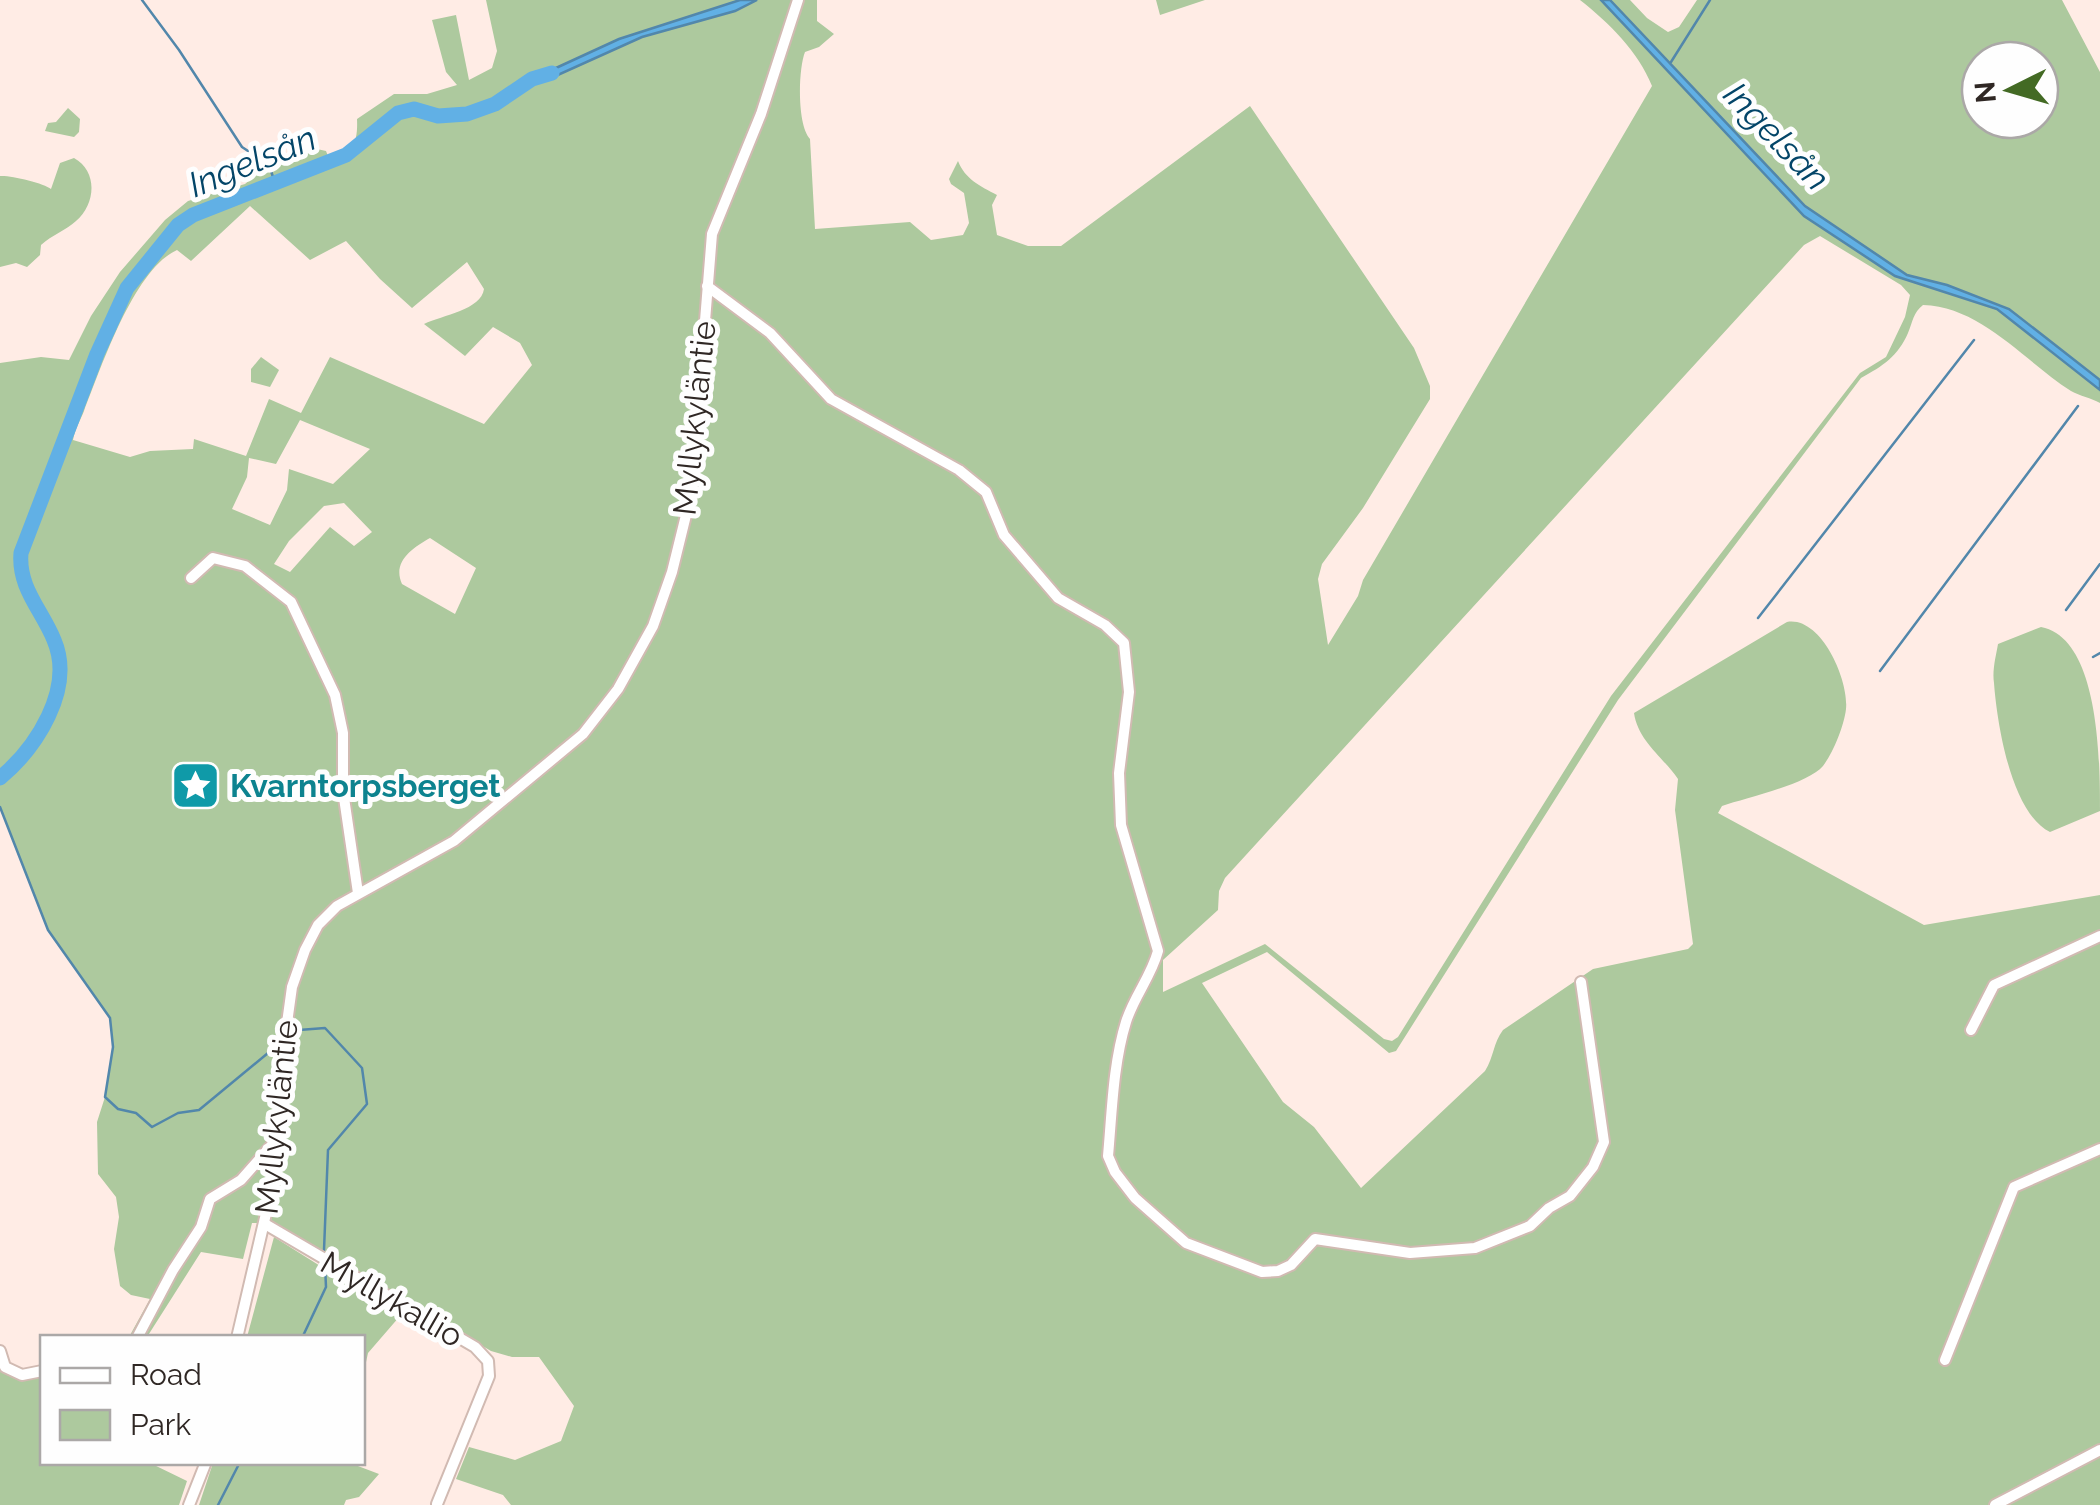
<svg xmlns="http://www.w3.org/2000/svg" width="2100" height="1505" font-family="Raleway,sans-serif">
  <rect width="100%" height="100%" fill="#ffece5"/>
  <g fill="#adc99e" fill-rule="evenodd">
    <path d="M486 0H817V21L834 34 819 47 805 52C798 70 797 125 810 139L815 229 910 222 931 240 963 235 969 223 964 193 951 184 949 179 958 161C965 179 980 186 997 195L992 205 997 235 1028 246H1061L1250 106 1414 348 1430 386V399L1363 508 1322 564 1318 579 1328 645 1358 596 1363 580 1652 86C1638 51 1609 23 1580 0H1601L1623 20 1804 216 1895 276 1997 309 2100 390V403C2091 398 2080 396 2071 391 2024 361 1982 307 1923 305 1913 313 1913 321 1908 333 1898 356 1883 366 1861 378L1618 700 1396 1051 1389 1053 1267 952 1202 983 1283 1102 1314 1127 1361 1188 1485 1071C1494 1057 1493 1043 1503 1030L1593 969 1688 949 1693 944 1675 810 1678 779C1663 757 1638 741 1634 713L1787 622C1821 616 1849 680 1846 709 1844 726 1833 753 1823 766 1808 784 1746 798 1722 806L1718 813 1924 925 2100 895V1505H511L503 1495 456 1479 469 1447 515 1460 561 1441 574 1406 539 1357H512L491 1351 275 1223H252L243 1259 201 1252 147 1337H129L150 1299 131 1295 120 1286 114 1249 119 1217 116 1197 98 1174 97 1122 105 1097 113 1047 110 1018 48 930 0 807V363L41 357 69 360 91 316 120 272 165 220 188 201 245 184 260 171 317 149 326 151 328 156C354 156 358 141 357 119L394 94H427L457 85 446 72 432 20 456 15 469 80 492 68 497 51ZM250 206 310 260 346 241 380 279 412 308 467 262 484 289C481 310 443 315 424 324L465 356 493 327 520 343 532 365 484 424 330 357 301 413 269 399 246 456 194 439 193 449 150 451 130 457 73 440C75 429 80 421 84 411 101 368 134 269 177 250L191 261ZM1820 236 1901 285 1910 295 1905 317 1886 357 1860 373 1611 696 1398 1037 1392 1041 1384 1039 1265 944 1163 992V960L1218 910 1219 891 1225 878 1804 245ZM300 420 370 449 333 484 289 469 287 490 270 525 232 509 247 477 249 458 276 464ZM344 503 372 532 354 546 330 527 290 572 274 564 289 541 324 506ZM430 538 476 568 455 614 402 584C392 562 412 548 430 538Z"/>
    <path d="M1156 0H1205L1160 15Z"/>
    <path d="M1610 0H1630L1647 18 1668 32 1679 27 1697 0H2062L2100 72V380L2009 309 1947 285 1907 275 1805 206ZM1980 60H2040V120H1980Z"/>
    <path d="M68 108 80 119 79 132 74 137 45 131 48 123 56 122Z"/>
    <path d="M74 158C98 171 96 204 76 221 66 230 52 235 41 245L40 255 27 267 16 263 0 267V176C10 175 44 183 51 189L60 163Z"/>
    <path d="M261 357 279 370 270 387 251 382V369Z"/>
    <path d="M2041 627C2100 638 2100 763 2100 811L2050 832C2011 813 1997 723 1994 683 1992 670 1996 656 1998 644Z"/>
    <path d="M274 1237 400 1316 368 1353 363 1376 362 1338 247 1337Z"/>
    <path d="M0 1367 42 1375V1462L150 1463 187 1481 179 1505H0Z"/>
    <path d="M213 1463H350L379 1474 359 1497 346 1500 344 1505H199Z"/>
  </g>
  <g fill="#61b0e5" stroke="#5287ab" stroke-width="2.5">
    <path d="M740 0H757L735 11 642 37 549 79H532L619 39Z"/>
    <path d="M1601 0H1610L1805 206 1907 275 1947 285 2009 309 2100 380V390L1997 309 1895 276 1804 216Z"/>
  </g>
  <g fill="none" stroke-linecap="round" stroke-linejoin="round">
    <g stroke="#5287ab" stroke-width="2.5">
      <path d="M142 0 179 50 242 147 269 165 275 183"/>
      <path d="M1671 62 1710 0"/>
      <path d="M2066 610 2100 564"/>
      <path d="M1758 618 1974 340"/>
      <path d="M2093 657 2100 653"/>
      <path d="M1880 671 2078 406"/>
      <path d="M0 807 48 930 110 1018 113 1047 105 1097 118 1109 136 1113 152 1127 178 1113 199 1110 274 1048"/>
      <path d="M290 1036 299 1030 325 1028 362 1068 367 1104 328 1150 324 1250"/>
      <path d="M302 1338 326 1287 325 1265"/>
      <path d="M218 1505 240 1462"/>
    </g>
    <path stroke="#61b0e5" stroke-width="15" d="M0 778C36 748 75 689 54 640 42 610 18 588 21 553L97 354 127 288 178 225 193 215 346 155 398 113 414 109 438 116 467 114 495 104 532 79 552 73"/>
    <defs>
      <g id="street">
        <path d="M707 286 770 333 831 399 959 470 986 492 1004 535 1058 598 1105 625 1124 643 1129 692 1119 773 1121 825 1158 951C1151 977 1134 996 1126 1022 1113 1064 1112 1112 1108 1156L1115 1172 1135 1198 1186 1243 1262 1272 1278 1271 1291 1265 1315 1239 1410 1253 1475 1248 1530 1226 1549 1208 1570 1196 1593 1167 1604 1142 1581 982"/>
        <path d="M191 578 213 558 245 566 291 602 335 695 343 733V791L358 893"/>
        <path d="M1971 1030 1994 985 2100 936"/>
        <path d="M265 1224 475 1347 488 1361 489 1376 437 1504"/>
        <path d="M137 1338 173 1270 201 1227 210 1199 241 1180 278 1138"/>
        <path d="M237 1338 275 1175 282 1059 292 987 305 950 318 925 337 906 454 841 583 734 618 689 653 626 672 572 691 495 712 234 761 114 798 0"/>
        <path d="M0 1351 5 1367 22 1375 42 1371"/>
        <path d="M1945 1360 2014 1187 2100 1149"/>
        <path d="M189 1505 206 1462"/>
        <path d="M1995 1505 2100 1450"/>
      </g>
    </defs>
    <use href="#street" stroke="#d1bab2" stroke-width="14"/>
    <use href="#street" stroke="#fff" stroke-width="10"/>
  </g>
  <defs>
    <symbol id="sight-square" viewBox="-11 -11 22 22"><rect x="-9" y="-9" width="18" height="18" rx="4" fill="#0f9aa8" stroke="#fefefe"/><path d="M0-6L1.8-2.2L6-1.7L2.9 1.2L3.7 5.4L0 3.3L-3.7 5.4L-2.9 1.2L-6-1.7L-1.8-2.2Z" fill="#fff"/></symbol>
  </defs>
  <g fill-rule="evenodd">
    <use href="#sight-square" x="168" y="758" width="55" height="55"/>
  </g>
  <g text-anchor="middle" dominant-baseline="central" stroke-width="10" stroke-linejoin="round" paint-order="stroke">
    <g font-size="32" fill="#2f2724" stroke="#fefefe">
      <text transform="translate(694 418) rotate(-84)">Myllykyläntie</text>
      <text transform="translate(276 1117) rotate(-84)">Myllykyläntie</text>
      <text transform="translate(392 1299) rotate(30)">Myllykallio</text>
    </g>
    <g font-size="32" font-weight="bold" fill="#0d838f" stroke="#fefefe" text-anchor="start">
      <text x="230" y="785">Kvarntorpsberget</text>
    </g>
    <g font-size="35" font-style="italic" fill="#034568" stroke="#fefefe">
      <text transform="translate(1777 136) rotate(46)">Ingelsån</text>
      <text transform="translate(252 161) rotate(-22)">Ingelsån</text>
    </g>
  </g>
  <rect x="40" y="1335" width="325" height="130" fill="#fefefe" stroke="#aba8a7" stroke-width="2.5"/>
  <rect x="60" y="1368" width="50" height="15" fill="#ffffff" stroke="#aba8a7" stroke-width="2.5"/>
  <text x="130" y="1385" font-size="30" fill="#2f2724">Road</text>
  <rect x="60" y="1410" width="50" height="30" fill="#adc99e" stroke="#aba8a7" stroke-width="2.5"/>
  <text x="130" y="1435" font-size="30" fill="#2f2724">Park</text>
  <g transform="translate(2010 90) rotate(265)"><circle r="48" fill="#fefefe" stroke="#aba8a7" stroke-width="2.5"/>
  <path d="M0-8L18 38L0 25L-18 38Z" fill="#436a24"/>
  <text y="-15" font-size="28" font-weight="bold" text-anchor="middle" fill="#2f2724">N</text>
  </g>
</svg>
